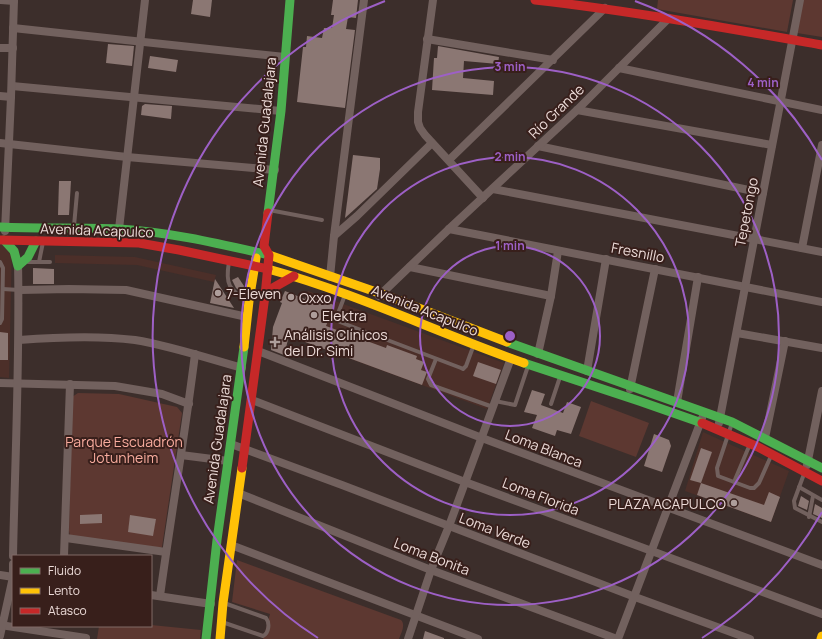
<svg xmlns="http://www.w3.org/2000/svg" width="822" height="639" font-family="Manrope,sans-serif">
  <rect width="100%" height="100%" fill="#3c2e2b"/>
  <g fill="#4c2f29">
    <path d="M0 245H12L9 378 0 377Z"/>
    <path d="M55 255 135 257 216 275 214 282 137 265 55 263Z"/>
    <path d="M308 291 504 363 487 409 291 337Z"/>
    <path d="M703 432 789 471 771 522 685 491Z"/>
  </g>
  <g fill="#5d3831">
    <path d="M658 0H793L787 32 657 9Z"/>
    <path d="M803 0H822V37L797 33Z"/>
    <path d="M78 393 119 394 177 407 182 413 162 547 160 548 70 536 69 531 72 397Z"/>
    <path d="M591 401 649 423 636 457 579 436Z"/>
    <path d="M237 560 401 620C406 625 401 633 399 639H263L270 614 232 602Z"/>
    <path d="M151 625 201 630 200 639H97L99 626H151Z"/>
  </g>
  <g fill="#8b7773">
    <path d="M193 0H212L210 17 191 14Z"/>
    <path d="M333 0H358L356 18 348 17 346 29 355 30 345 108 297 102 303 47H306L307 36 322 38 324 28H332L334 15H331Z"/>
    <path d="M108 44 134 46 132 66 106 63Z"/>
    <path d="M438 46 499 57 498 64 464 61 463 78 494 81 493 95 432 90 434 58H437Z"/>
    <path d="M150 56 178 60 176 72 148 68Z"/>
    <path d="M145 104 172 106 171 119 141 115 142 106Z"/>
    <path d="M353 155 380 158V169L377 189 345 218Z"/>
    <path d="M59 181H71L69 215H58Z"/>
    <path d="M33 268 54 269V284H33Z"/>
    <path d="M238 277 244 286 242 293 236 288 232 280Z"/>
    <path d="M215 279 234 308 210 303Z"/>
    <path d="M285 291 305 299 306 295 334 305 326 326 386 348 387 345 417 356 416 359 424 362 421 370 427 372 422 385 289 336 284 355 271 350 273 327 282 303 280 302Z"/>
    <path d="M0 332 8 333V360H0Z"/>
    <path d="M478 362 501 370 496 384 473 376Z"/>
    <path d="M532 390 545 394 541 405 563 413 567 402 581 407 571 434 557 430 555 436 532 428 537 415 524 412Z"/>
    <path d="M654 434 669 440 671 446 662 472 644 466Z"/>
    <path d="M701 448 712 452 701 483 690 480Z"/>
    <path d="M701 483 764 505 769 492 780 497 771 522 697 495Z"/>
    <path d="M801 496 809 501 807 510 798 506Z"/>
    <path d="M815 504 822 508V518L813 514Z"/>
    <path d="M102 514V523L80 524V515Z"/>
    <path d="M130 515 156 519 153 536 128 532Z"/>
    <path d="M425 631 444 638V639H423Z"/>
  </g>
  <g fill="none" stroke-linecap="round" stroke-linejoin="round">
    <g stroke="#72615e" stroke-width="4">
      <path d="M269 210 322 220"/>
      <path d="M74 226 77 193"/>
      <path d="M0 262 3 268 2 319 0 323"/>
      <path d="M28 262H50"/>
      <path d="M39 262 43 242"/>
      <path d="M229 262C225 284 229 290 248 301"/>
      <path d="M3 289 19 290"/>
      <path d="M345 295 337 316 340 322 461 368 463 369 466 366 473 347"/>
      <path d="M436 359 428 379 431 385 493 407"/>
      <path d="M495 401 515 405 528 366"/>
      <path d="M551 404 560 377"/>
      <path d="M732 423 717 468 718 476 750 488H754L759 483 771 456"/>
      <path d="M804 474 794 501 795 508 822 522"/>
      <path d="M734 482 750 444"/>
      <path d="M799 487 822 500"/>
      <path d="M809 517 813 496"/>
      <path d="M222 622 263 636C269 633 270 623 266 618L224 603"/>
    </g>
    <g stroke="#72615e" stroke-width="8">
      <path d="M1 0 14 1"/>
      <path d="M433 0 418 112V122L420 128 425 135 483 198"/>
      <path d="M13 28 285 57"/>
      <path d="M427 39 553 60"/>
      <path d="M0 48H13"/>
      <path d="M619 68 822 110"/>
      <path d="M12 86 281 111"/>
      <path d="M0 96 11 97"/>
      <path d="M577 110 772 145"/>
      <path d="M0 143 127 157 275 170"/>
      <path d="M538 146 763 193"/>
      <path d="M449 160 605 8"/>
      <path d="M493 189 822 252"/>
      <path d="M119 229 145 0"/>
      <path d="M449 229 822 302"/>
      <path d="M5 231 11 97 14 0"/>
      <path d="M334 236 364 0"/>
      <path d="M802 248 822 145"/>
      <path d="M410 267 551 296"/>
      <path d="M330 277 334 236 357 216 432 143"/>
      <path d="M20 290 69 289 126 290 247 317"/>
      <path d="M379 296 449 229 577 110 669 18"/>
      <path d="M737 333 822 348"/>
      <path d="M19 340C57 337 97 335 135 340 171 346 207 358 242 368"/>
      <path d="M258 351 482 438 822 565"/>
      <path d="M538 354 551 296 558 251"/>
      <path d="M587 371 606 259"/>
      <path d="M0 383 115 386 162 394 189 404"/>
      <path d="M630 389 655 269"/>
      <path d="M252 400 465 482 822 614"/>
      <path d="M677 402 698 277"/>
      <path d="M719 423 800 0"/>
      <path d="M765 438 785 341"/>
      <path d="M231 444 342 485 635 597 750 639"/>
      <path d="M181 455 228 461"/>
      <path d="M807 465 822 391"/>
      <path d="M238 493 431 570 617 639"/>
      <path d="M66 538 166 552"/>
      <path d="M231 545 478 639"/>
      <path d="M13 556C15 458 20 360 18 262"/>
      <path d="M64 556 70 384"/>
      <path d="M0 575 13 577"/>
      <path d="M151 595 211 604"/>
      <path d="M160 596C171 515 185 435 195 354"/>
      <path d="M0 625 86 638"/>
      <path d="M0 636 13 577V564"/>
      <path d="M408 639 431 570 449 526 511 358"/>
      <path d="M618 639 702 418"/>
    </g>
    <g stroke="#4caf50" stroke-width="9">
      <path d="M268 213 281 111 290 0"/>
      <path d="M0 227C40 229 79 227 119 229 170 232 220 244 269 255"/>
      <path d="M4 240 14 251 18 266 28 257 36 241"/>
      <path d="M507 342 732 422 822 468"/>
      <path d="M524 363 639 401 702 423"/>
      <path d="M206 639 217 540 244 347"/>
    </g>
    <g stroke="#ffc107" stroke-width="9">
      <path d="M269 255 382 294 507 342"/>
      <path d="M268 269C356 293 438 333 524 363"/>
      <path d="M244 347 249 301 256 258"/>
      <path d="M220 639 223 603 242 468"/>
      <path d="M821 639 822 636"/>
    </g>
    <g stroke="#c62828" stroke-width="9">
      <path d="M535 0C632 11 726 28 822 45"/>
      <path d="M0 240 139 243 179 250 268 269"/>
      <path d="M265 296 271 289 294 276"/>
      <path d="M702 423 758 447 822 481"/>
      <path d="M242 468 265 296 269 255 264 246 268 213"/>
    </g>
  </g>
  <g fill="none" stroke="#9d60c6" stroke-width="2">
    <circle cx="510" cy="336" r="90"/>
    <circle cx="510" cy="336" r="179"/>
    <circle cx="510" cy="336" r="269"/>
    <path d="M822 512A358 358 0 0 1 702 638M318 638A358 358 0 0 1 385 1M635 1A358 358 0 0 1 822 160"/>
  </g>
  <g fill="#ae9e9b" stroke="#381f1b" stroke-width="1.5">
    <circle cx="218" cy="293" r="4"/>
    <circle cx="291" cy="297" r="4"/>
    <circle cx="314" cy="315" r="4"/>
    <path d="M273 336h4v4h4v4h-4v4h-4v-4h-4v-4h4z"/>
    <circle cx="734" cy="503" r="4"/>
  </g>
  <g text-anchor="middle" dominant-baseline="central" stroke-width="4" stroke-linejoin="round" paint-order="stroke">
    <g font-size="14" fill="#ecdbd8" stroke="#381f1b">
      <text transform="translate(556 111) rotate(-44)">Río Grande</text>
      <text transform="translate(264 122) rotate(-84)">Avenida Guadalajara</text>
      <text transform="translate(746 212) rotate(-79)">Tepetongo</text>
      <text transform="translate(97 230) rotate(2)">Avenida Acapulco</text>
      <text transform="translate(638 252) rotate(11)">Fresnillo</text>
      <text transform="translate(425 310) rotate(22)">Avenida Acapulco</text>
      <text transform="translate(217 439) rotate(-82)">Avenida Guadalajara</text>
      <text transform="translate(544 448) rotate(21)">Loma Blanca</text>
      <text transform="translate(541 496) rotate(21)">Loma Florida</text>
      <text transform="translate(495 530) rotate(21)">Loma Verde</text>
      <text transform="translate(432 556) rotate(21)">Loma Bonita</text>
    </g>
    <g font-size="14" fill="#ecdbd8" stroke="#381f1b" text-anchor="start">
      <text x="226" y="293">7-Eleven</text>
      <text x="299" y="297">Oxxo</text>
      <text x="322" y="315">Elektra</text>
      <text x="284" y="334">Análisis Clínicos<tspan x="284" dy="16">del Dr. Simi</tspan></text>
      <text x="726" y="503" text-anchor="end">PLAZA ACAPULCO</text>
    </g>
    <g font-size="14" fill="#f9ac9e" stroke="#381f1b">
      <text x="124" y="441">Parque Escuadrón<tspan x="124" dy="16">Jotunheim</tspan></text>
    </g>
  </g>
  <circle cx="510" cy="336" r="6" fill="#9d60c6" stroke="#381f1b" stroke-width="2"/>
  <g font-size="12" text-anchor="middle" font-weight="bold" fill="#9d60c6" stroke="#381f1b" stroke-width="4" stroke-linejoin="round" paint-order="stroke">
    <text x="510" y="71">3 min</text>
    <text x="763" y="87">4 min</text>
    <text x="510" y="161">2 min</text>
    <text x="510" y="250">1 min</text>
  </g>
  <rect x="12" y="555" width="140" height="72" fill="#381f1b" stroke="#806a67"/>
  <rect x="20" y="568" width="20" height="6" fill="#4caf50" stroke="#806a67"/>
  <text x="48" y="575" font-size="12" fill="#ecdbd8">Fluido</text>
  <rect x="20" y="588" width="20" height="6" fill="#ffc107" stroke="#806a67"/>
  <text x="48" y="595" font-size="12" fill="#ecdbd8">Lento</text>
  <rect x="20" y="608" width="20" height="6" fill="#c62828" stroke="#806a67"/>
  <text x="48" y="615" font-size="12" fill="#ecdbd8">Atasco</text>
</svg>
